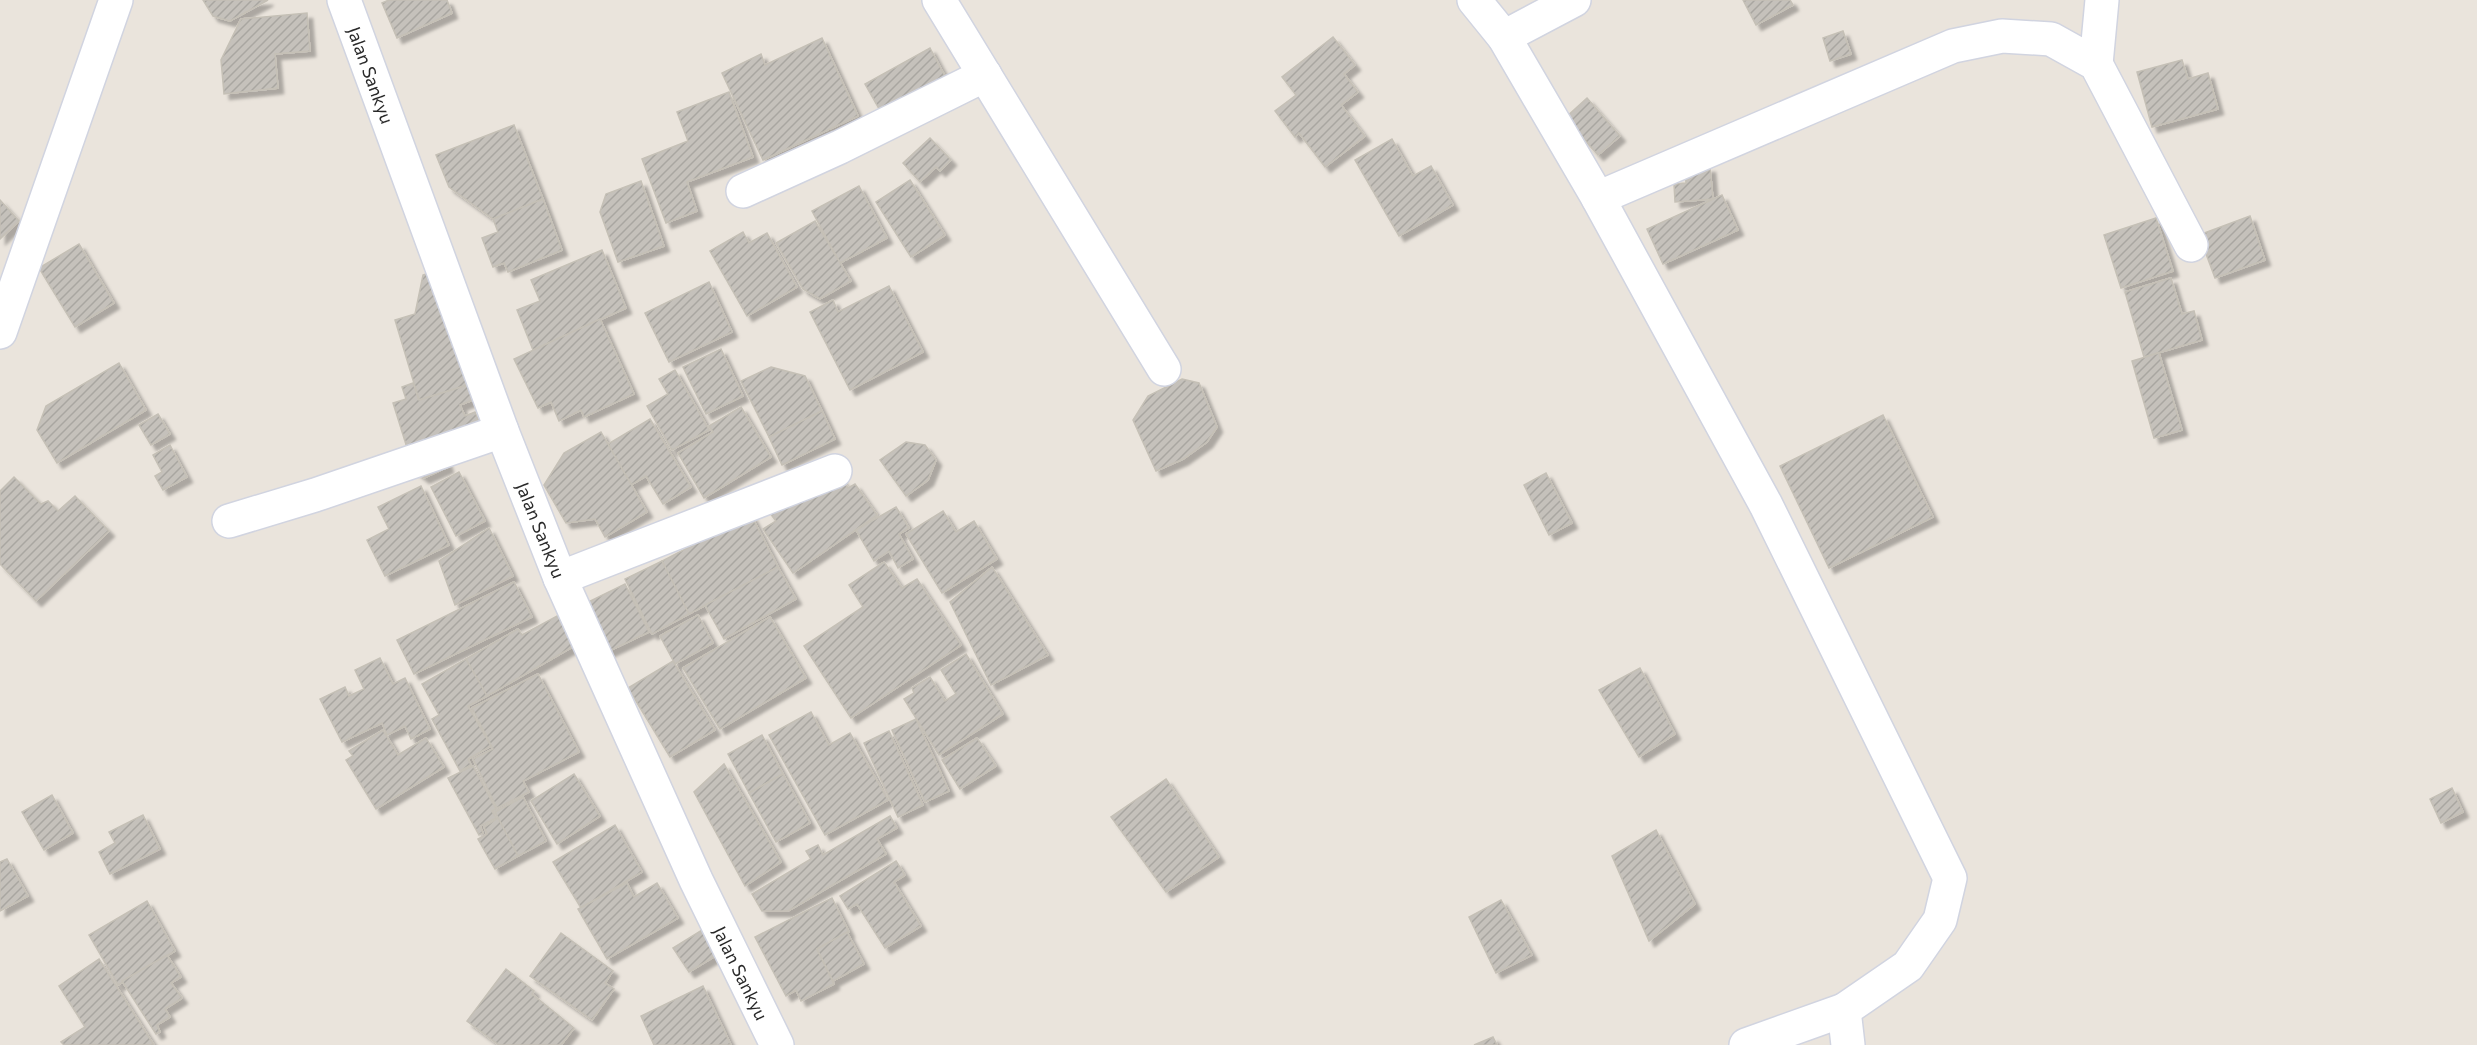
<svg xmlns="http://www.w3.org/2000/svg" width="2477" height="1045" font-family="Commissioner,sans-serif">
  <defs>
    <pattern id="building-hatch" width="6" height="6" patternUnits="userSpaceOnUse" patternTransform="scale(1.5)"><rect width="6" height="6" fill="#c5c1bb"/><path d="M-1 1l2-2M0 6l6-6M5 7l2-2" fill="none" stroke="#a9a6a1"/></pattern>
    <filter id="shadow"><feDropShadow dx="5.5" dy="5.5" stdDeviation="1.5" flood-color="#0004"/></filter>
  </defs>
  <rect width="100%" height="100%" fill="#eae4dc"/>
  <g fill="url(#building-hatch)" stroke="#c5c0b6" stroke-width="1.5" filter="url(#shadow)">
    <path d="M203 0H268L230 21 213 16Z"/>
    <path d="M389 0H447L452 13 397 38 382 3Z"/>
    <path d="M1743 0H1790L1793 5 1756 25Z"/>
    <path d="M307 13 310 51 275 54 278 88 224 94 221 60 241 19Z"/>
    <path d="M1843 31 1851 54 1830 61 1823 38Z"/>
    <path d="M1333 37 1355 65 1344 74 1358 92 1341 105 1365 136 1325 167 1299 133 1295 137 1275 111 1296 95 1282 77Z"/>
    <path d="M822 38 858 116 763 160 722 73 761 54 765 65Z"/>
    <path d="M930 48 946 78 882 114 865 84Z"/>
    <path d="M2182 60 2188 79 2208 73 2218 109 2152 127 2137 72Z"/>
    <path d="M729 92 753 157 687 182 697 211 666 223 642 159 688 141 677 112Z"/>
    <path d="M1587 98 1620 136 1598 155 1565 118Z"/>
    <path d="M514 125 543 199 493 219 449 187 436 155Z"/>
    <path d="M930 138 951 160 940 171 936 167 920 182 903 163Z"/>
    <path d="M1392 139 1413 176 1431 166 1453 205 1399 236 1355 160Z"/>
    <path d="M1710 167 1713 199 1675 202 1674 184 1686 183 1685 169Z"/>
    <path d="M910 180 945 235 911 257 876 202Z"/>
    <path d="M641 181 664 246 618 262 600 212 606 194Z"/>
    <path d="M859 186 887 238 840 263 812 211Z"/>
    <path d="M1722 195 1738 230 1663 264 1647 229Z"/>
    <path d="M543 199 562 250 508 272 504 263 493 267 482 238 498 232 493 219Z"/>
    <path d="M0 200 19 221 0 239Z"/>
    <path d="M2250 216 2265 260 2215 278 2199 235Z"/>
    <path d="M2156 218 2173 271 2121 288 2104 235Z"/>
    <path d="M815 221 851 281 820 299 803 289 776 243Z"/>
    <path d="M743 232 749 243 767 233 797 287 747 316 710 251Z"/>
    <path d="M79 244 114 303 75 327 39 268Z"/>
    <path d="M602 250 626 308 533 350 517 310 540 301 531 280Z"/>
    <path d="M437 270 471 384 419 400 395 320 415 314 423 275Z"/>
    <path d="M2171 278 2182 314 2194 311 2202 340 2144 357 2125 292Z"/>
    <path d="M709 282 732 332 669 362 645 313Z"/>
    <path d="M889 286 923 352 850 390 810 312 833 300 838 312Z"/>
    <path d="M600 319 634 394 584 417 581 410 559 421 551 402 538 408 514 359Z"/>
    <path d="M721 349 743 396 706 414 683 367Z"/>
    <path d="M2159 353 2182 430 2154 438 2132 361Z"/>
    <path d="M119 363 146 410 57 463 37 430 46 406Z"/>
    <path d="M771 367 805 376 822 411 769 437 741 381Z"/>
    <path d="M675 370 709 430 672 450 647 406 668 394 659 379Z"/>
    <path d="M1182 379 1199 383 1217 427 1207 442 1183 459 1156 471 1133 420 1148 396Z"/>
    <path d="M413 383 419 400 471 384 478 398 460 405 465 416 475 412 480 424 445 458 448 467 424 478 414 470 393 403 406 399 402 387Z"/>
    <path d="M741 407 771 457 704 498 678 453 713 432 709 426Z"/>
    <path d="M822 411 835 439 782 465 769 437Z"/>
    <path d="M158 414 170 434 151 445 139 425Z"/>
    <path d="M1883 415 1933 517 1829 568 1780 466Z"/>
    <path d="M650 419 691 487 663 504 646 476 631 485 608 444Z"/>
    <path d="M601 432 647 512 605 537 595 519 566 523 544 485 564 453Z"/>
    <path d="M906 442 925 445 936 460 928 480 906 496 880 460Z"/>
    <path d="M170 445 187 477 163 490 155 476 162 472 153 455Z"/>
    <path d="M459 472 485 521 456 536 431 487Z"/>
    <path d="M1546 473 1572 523 1549 535 1524 485Z"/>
    <path d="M839 476 848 488 855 484 877 515 793 573 763 529 776 521 769 512 796 494 802 502Z"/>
    <path d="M14 477 41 504 48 501 58 511 75 496 109 531 36 601 0 564V491Z"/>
    <path d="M421 486 449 545 385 576 367 540 389 529 378 507Z"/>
    <path d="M896 507 909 528 899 534 913 559 898 568 889 551 874 561 856 530Z"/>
    <path d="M943 511 956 532 974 521 997 559 942 593 906 534Z"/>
    <path d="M751 515 778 567 689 614 662 561Z"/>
    <path d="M489 528 513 576 455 605 439 561Z"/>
    <path d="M662 561 689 614 652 634 625 579Z"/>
    <path d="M884 562 902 588 917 579 961 645 851 718 804 646 863 607 849 585Z"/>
    <path d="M778 567 796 599 724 639 705 605Z"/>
    <path d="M992 567 1048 655 991 685 950 602Z"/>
    <path d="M514 582 532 617 414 674 397 640Z"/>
    <path d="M625 584 649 632 605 653 582 605Z"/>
    <path d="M559 615 576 645 487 696 466 659 518 629 522 635Z"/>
    <path d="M698 615 713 643 675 664 660 636Z"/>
    <path d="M770 617 806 678 720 729 683 668Z"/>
    <path d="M966 654 1003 714 939 755 904 699 914 693 912 688 930 677 945 701 956 694 941 670Z"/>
    <path d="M380 658 393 684 405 678 430 729 411 739 405 726 387 735 382 723 342 742 320 699 345 687 349 696 364 689 355 670Z"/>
    <path d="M466 659 487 696 468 706 491 746 468 759 471 765 460 771 432 719 439 715 422 684Z"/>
    <path d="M673 661 715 730 670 757 628 688Z"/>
    <path d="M1640 668 1675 734 1639 757 1599 690Z"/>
    <path d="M538 674 579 752 523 781 529 792 497 808 473 759 493 749 472 708Z"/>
    <path d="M811 712 829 745 850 733 888 800 825 835 769 735Z"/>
    <path d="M916 719 949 791 925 802 892 730Z"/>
    <path d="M383 730 398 755 426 738 444 767 376 809 346 760 353 756 349 751Z"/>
    <path d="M889 731 923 805 898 817 864 743Z"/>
    <path d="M762 735 783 774 749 793 728 754Z"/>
    <path d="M977 738 996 766 960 789 942 760Z"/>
    <path d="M724 764 781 862 745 886 694 792Z"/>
    <path d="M473 766 496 809 492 811 496 818 480 826 483 833 479 835 448 778Z"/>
    <path d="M574 774 600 816 557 844 531 801Z"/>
    <path d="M783 774 810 823 776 842 749 793Z"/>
    <path d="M1166 779 1219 857 1166 892 1111 817Z"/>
    <path d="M2452 788 2463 812 2441 823 2430 799Z"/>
    <path d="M52 795 73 833 44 850 22 812Z"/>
    <path d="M523 797 546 841 518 856 495 812Z"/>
    <path d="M143 815 160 849 110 874 99 852 115 843 109 832Z"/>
    <path d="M890 816 897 828 877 839 886 854 788 911H762L752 894 811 859 806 851 818 845 823 855Z"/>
    <path d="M498 818 518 856 495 869 478 839 487 834 484 827Z"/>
    <path d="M615 825 642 872 581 908 553 862Z"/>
    <path d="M1656 830 1695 904 1649 941 1612 856Z"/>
    <path d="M7 859 28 896 0 911V862Z"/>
    <path d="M896 861 905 875 894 882 921 926 885 948 857 904 848 909 840 896Z"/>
    <path d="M627 883 634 897 657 883 678 918 607 959 578 909Z"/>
    <path d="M832 898 849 932 817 949 834 984 801 1001 796 990 786 996 755 937Z"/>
    <path d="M1501 900 1532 955 1496 973 1469 917Z"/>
    <path d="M147 901 175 951 118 985 89 935Z"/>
    <path d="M702 930 717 955 689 972 673 948Z"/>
    <path d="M847 932 864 964 833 981 817 949Z"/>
    <path d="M561 933 613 971 605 983 614 989 592 1020 530 976Z"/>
    <path d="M167 955 181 977 171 983 182 998 165 1009 170 1017 157 1025 160 1032 156 1034 122 981Z"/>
    <path d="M99 959 154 1045H64L61 1042 85 1027 59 986Z"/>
    <path d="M506 969 534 991 532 994 574 1028 561 1045H499L467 1021Z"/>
    <path d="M703 986 731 1045H654L641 1016Z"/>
    <path d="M1493 1037 1497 1045H1474Z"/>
  </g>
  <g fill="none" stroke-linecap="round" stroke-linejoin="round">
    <defs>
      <g id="minor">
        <path d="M344 0 502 431 560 578 696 880 777 1045"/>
        <path d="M939 0 1164 369"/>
        <path d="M1474 0 1504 37 1598 198 1766 505 1950 878 1940 920 1908 966 1844 1010 1848 1045"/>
        <path d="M1504 37 1574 0"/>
        <path d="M2096 64 2102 0"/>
        <path d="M743 191 840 147 985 75"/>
        <path d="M1598 198 1953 46 2002 36 2051 39 2096 64 2191 245"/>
        <path d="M0 332 116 0"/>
        <path d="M229 521 315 495 502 431"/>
        <path d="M560 578 835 471"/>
        <path d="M1746 1045 1844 1010"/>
      </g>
    </defs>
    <use href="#minor" stroke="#d1d4e0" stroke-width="36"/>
    <use href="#minor" stroke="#fff" stroke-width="33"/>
  </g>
  <g text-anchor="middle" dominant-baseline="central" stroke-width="4.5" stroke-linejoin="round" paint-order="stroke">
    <g font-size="18" fill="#292929" stroke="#fff">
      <text transform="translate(371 75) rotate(70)">Jalan Sankyu</text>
      <text transform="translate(541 530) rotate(68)">Jalan Sankyu</text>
      <text transform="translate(741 973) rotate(64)">Jalan Sankyu</text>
    </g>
  </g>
</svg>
